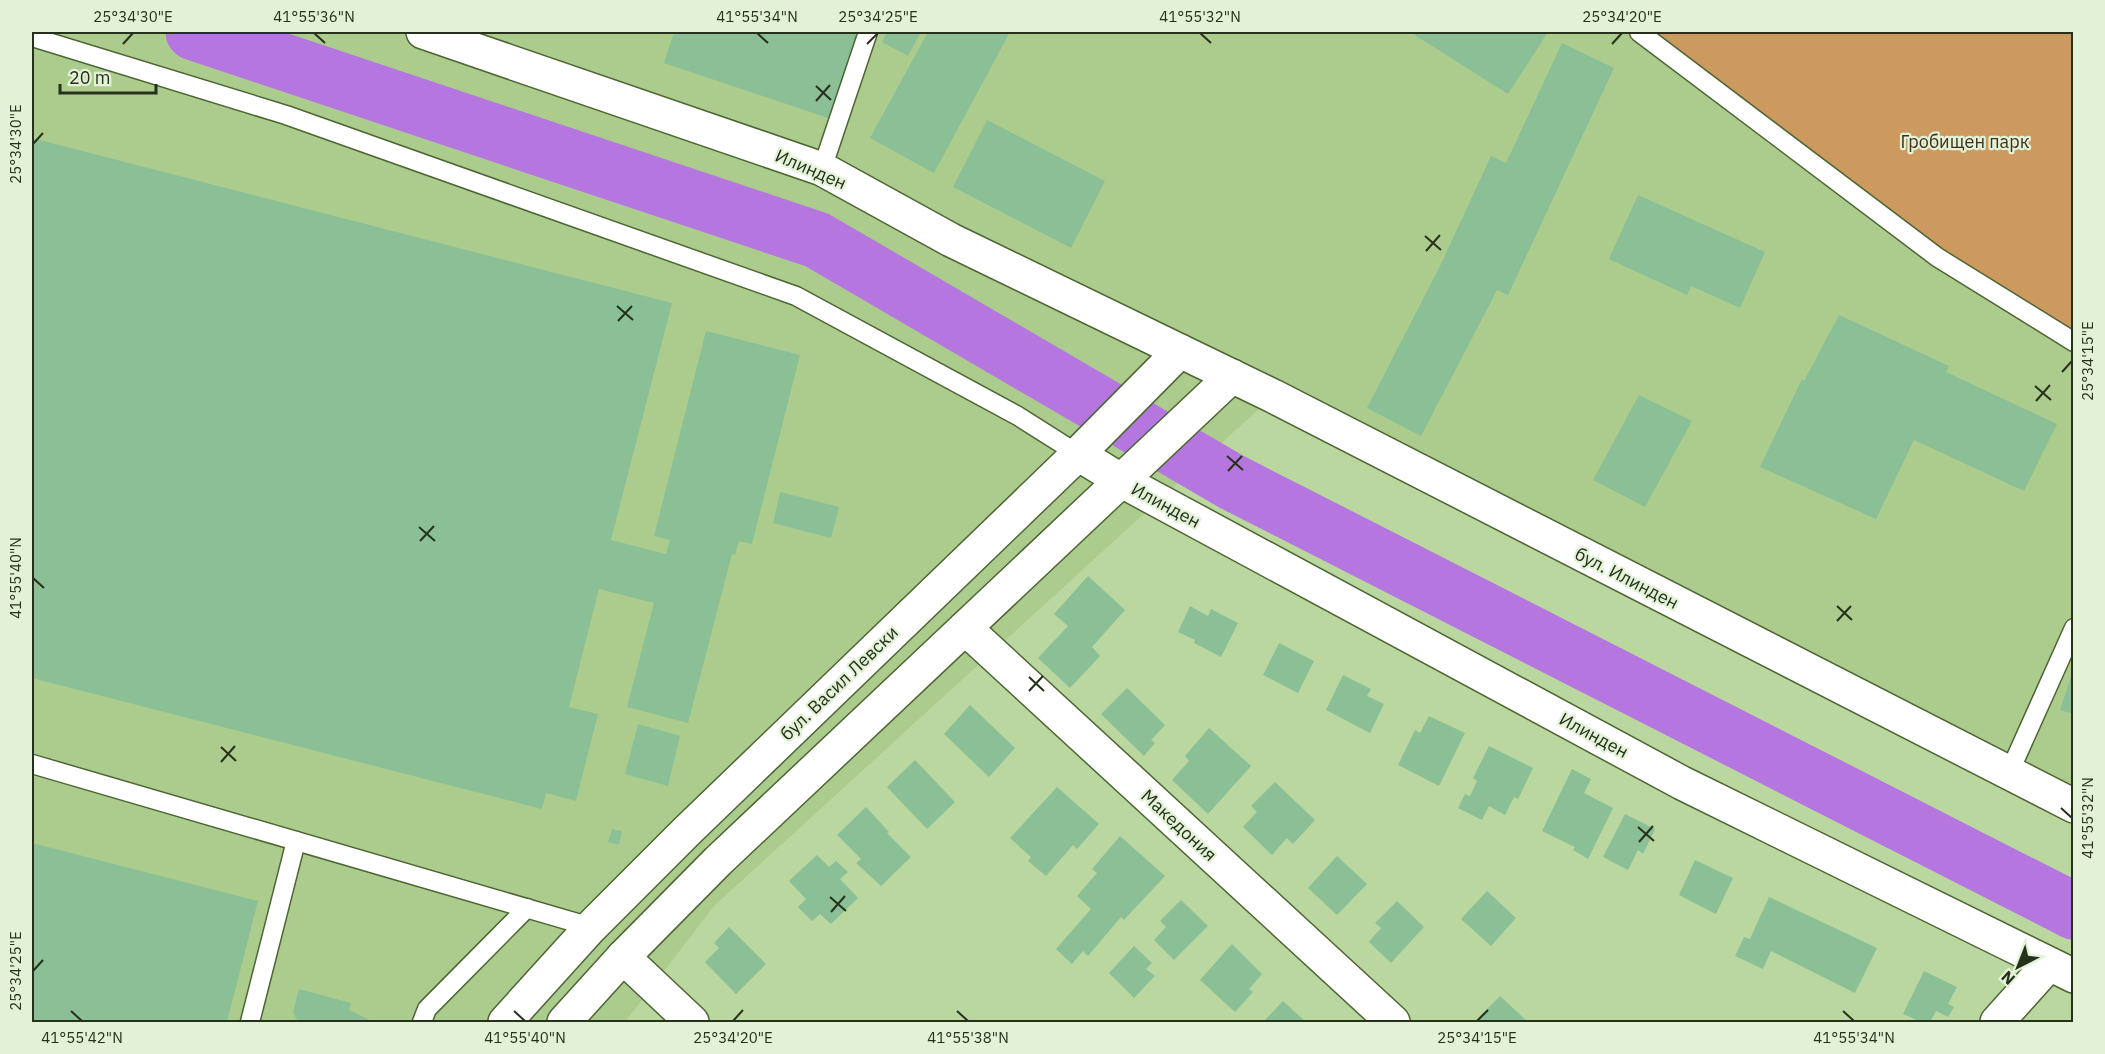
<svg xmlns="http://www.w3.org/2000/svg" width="2105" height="1054" font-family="'IBM Plex Sans',sans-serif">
  <rect width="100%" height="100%" fill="#bad7a0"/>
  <path fill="#accc8e" d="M32 32H1653L2073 313V806L1273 396 714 906 625 1022H32Z"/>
  <path fill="#cc9a5e" d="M1635 32H2073V342L1937 257Z"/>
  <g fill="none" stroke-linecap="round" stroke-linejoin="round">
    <path stroke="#b576df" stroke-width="57" d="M194 32 817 240 1232 482 2074 911"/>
  </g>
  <g fill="#8bbf96">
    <path d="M674 32H859L831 119 664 63Z"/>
    <path d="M887 32H921L908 56 882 42Z"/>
    <path d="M928 32H1010L934 173 870 138Z"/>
    <path d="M1410 32H1548L1508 94Z"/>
    <path d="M1562 43 1614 68 1508 295 1497 290 1421 436 1367 408 1441 264 1491 156 1506 163Z"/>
    <path d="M987 120 1105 181 1071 248 953 187Z"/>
    <path d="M32 138 672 303 611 540 666 554 670 540 654 536 706 331 800 355 752 544 739 541 735 555 732 554 688 723 627 707 654 603 599 589 569 707 598 714 576 801 546 793 542 809 32 678Z"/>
    <path d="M1638 195 1765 252 1740 308 1691 286 1687 295 1609 259Z"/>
    <path d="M1839 315 1949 366 1946 372 2057 424 2024 491 1914 440 1876 519 1760 467 1802 379 1804 381Z"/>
    <path d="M1639 395 1692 421 1645 507 1593 480Z"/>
    <path d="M780 492 839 507 831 538 773 523Z"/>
    <path d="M1088 576 1125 610 1092 647 1100 656 1070 688 1038 658 1068 626 1054 614Z"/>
    <path d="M1190 606 1208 616 1211 609 1238 623 1221 657 1194 643 1195 640 1178 632Z"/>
    <path d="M1279 643 1314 661 1298 693 1263 675Z"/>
    <path d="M2073 670H2074V714L2060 710Z"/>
    <path d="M1343 675 1371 689 1367 696 1384 704 1370 733 1326 710Z"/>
    <path d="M1127 688 1165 725 1151 740 1155 743 1144 756 1101 714Z"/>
    <path d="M970 705 1015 748 989 777 944 734Z"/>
    <path d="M1429 716 1465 733 1439 786 1398 765 1415 730 1420 733Z"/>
    <path d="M638 724 680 736 668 786 625 774Z"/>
    <path d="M1209 728 1251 766 1208 814 1172 780 1189 761 1185 756Z"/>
    <path d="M1489 746 1533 768 1518 799 1514 797 1505 815 1489 806 1482 820 1458 808 1465 794 1470 796 1477 781 1473 778Z"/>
    <path d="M915 760 955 802 927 829 887 787Z"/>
    <path d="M1572 769 1591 779 1584 793 1613 808 1588 859 1573 850 1575 847 1542 831Z"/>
    <path d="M1275 782 1315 820 1293 844 1287 838 1272 855 1243 827 1257 812 1251 806Z"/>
    <path d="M1057 787 1099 824 1077 849 1073 845 1046 876 1028 861 1031 857 1010 838Z"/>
    <path d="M866 807 889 832 887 833 911 857 881 886 856 863 861 859 837 835Z"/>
    <path d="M1625 814 1655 829 1643 854 1638 850 1628 870 1603 857Z"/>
    <path d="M612 829 622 831 619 845 608 842Z"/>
    <path d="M1120 836 1165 876 1124 920 1121 917 1088 956 1083 951 1072 964 1056 949 1091 909 1077 896 1097 873 1092 869Z"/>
    <path d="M32 843 258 901 227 1022H32Z"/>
    <path d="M817 855 829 867 836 861 848 872 840 879 858 898 831 924 820 914 812 921 798 907 806 899 789 881Z"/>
    <path d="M1337 856 1367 884 1337 915 1308 888Z"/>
    <path d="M1695 860 1733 878 1716 914 1679 895Z"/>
    <path d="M1487 891 1516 918 1491 946 1461 919Z"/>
    <path d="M1769 897 1877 948 1855 993 1771 951 1763 969 1735 956 1744 937 1750 939Z"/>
    <path d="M1181 900 1208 926 1174 960 1154 940 1166 927 1160 921Z"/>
    <path d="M1397 901 1424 927 1391 963 1369 942 1381 928 1375 923Z"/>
    <path d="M729 927 766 964 736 994 705 962 719 948 714 943Z"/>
    <path d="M1232 944 1262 974 1249 989 1253 992 1235 1012 1200 980Z"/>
    <path d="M1134 946 1152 963 1146 969 1155 976 1134 998 1109 973Z"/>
    <path d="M1924 971 1957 987 1948 1004 1954 1007 1948 1017 1936 1011 1930 1022H1921L1903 1014Z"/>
    <path d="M299 989 351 1003 349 1010 374 1022H298L293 1012Z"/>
    <path d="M1500 996 1528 1022H1474Z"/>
    <path d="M1283 1001 1306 1022H1263Z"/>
  </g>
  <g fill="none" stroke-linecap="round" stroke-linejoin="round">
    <defs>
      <g id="service">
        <path d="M1639 32 1937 257 2074 342"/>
        <path d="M32 37 286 115 796 296 1018 416 1078 454"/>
        <path d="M822 169 868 32"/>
        <path d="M32 764 591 927"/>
        <path d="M2009 773 2074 628"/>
        <path d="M250 1022 296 841"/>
        <path d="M422 1022 427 1009 527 908"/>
      </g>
      <g id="minor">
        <path d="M423 32 822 169 951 240 1180 351"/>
        <path d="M965 628 1393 1022"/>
        <path d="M623 957 692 1022"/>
        <path d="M1997 1022 2049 964"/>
      </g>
      <g id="secondary">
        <path d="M1078 454 1122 481 1682 783 2074 976"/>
        <path d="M505 1022 591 927 687 831 1078 454 1180 351 1273 396 2074 806"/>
        <path d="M564 1022 623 957 718 861 1232 376"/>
      </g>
    </defs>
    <use href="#service" stroke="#4d6533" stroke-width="21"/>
    <use href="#minor" stroke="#4d6533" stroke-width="36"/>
    <use href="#secondary" stroke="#4d6533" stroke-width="36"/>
    <use href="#service" stroke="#fff" stroke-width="18"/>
    <use href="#minor" stroke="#fff" stroke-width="33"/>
    <use href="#secondary" stroke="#fff" stroke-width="33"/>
  </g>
  <path fill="none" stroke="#26311b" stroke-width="2" d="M314 33 325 43M757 33 768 43M1200 33 1211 43M123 44 133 33M867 44 878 33M1612 44 1622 33M816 86 831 100M816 101 830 85M33 144 43 133M1425 236 1441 250M1426 251 1440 235M617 306 633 320M618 321 632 306M2062 372 2072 361M2035 386 2051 400M2036 401 2050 385M1227 456 1243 470M1228 471 1242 456M419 527 435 541M420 541 434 526M33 578 44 588M1837 606 1852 620M1837 621 1851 606M1029 677 1044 691M1029 691 1043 676M221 747 236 761M221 762 235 746M2061 808 2072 818M1638 827 1654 841M1639 842 1653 826M830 897 846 911M831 912 845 896M33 971 43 960M71 1011 82 1021M514 1011 525 1021M957 1011 968 1021M1843 1011 1854 1021M733 1021 743 1010M1477 1021 1488 1010"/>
  <g text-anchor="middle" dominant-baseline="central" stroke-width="4.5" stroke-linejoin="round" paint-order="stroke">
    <g font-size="18" fill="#3f2f1c" stroke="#e3f2d6">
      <text x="1965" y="141">Гробищен парк</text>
    </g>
    <g font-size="18" fill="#26311b" stroke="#e3f2d6">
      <text transform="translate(811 169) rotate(23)">Илинден</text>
      <text transform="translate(1166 505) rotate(28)">Илинден</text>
      <text transform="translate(1627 578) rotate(27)">бул. Илинден</text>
      <text transform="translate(839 683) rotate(-44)">бул. Васил Левски</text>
      <text transform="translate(1594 735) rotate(28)">Илинден</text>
      <text transform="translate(1179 825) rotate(43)">Македония</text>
    </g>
  </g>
  <rect width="2105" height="1054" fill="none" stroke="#e3f2d6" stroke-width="66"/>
  <g transform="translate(2018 967) rotate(222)" stroke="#e3f2d6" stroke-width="4.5" paint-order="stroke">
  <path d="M0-4.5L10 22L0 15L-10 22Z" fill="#26311b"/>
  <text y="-9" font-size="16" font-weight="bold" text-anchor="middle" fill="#26311b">N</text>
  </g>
  <path d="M60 84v9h96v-9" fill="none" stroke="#26311b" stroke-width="3"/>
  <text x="69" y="84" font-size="18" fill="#26311b" stroke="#e3f2d6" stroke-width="4.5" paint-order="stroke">20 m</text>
  <rect x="33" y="33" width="2039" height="988" fill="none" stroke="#26311b" stroke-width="2"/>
  <g font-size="15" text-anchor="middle" fill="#26311b">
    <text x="133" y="22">25°34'30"E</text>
    <text x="314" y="22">41°55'36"N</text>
    <text x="757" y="22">41°55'34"N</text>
    <text x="878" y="22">25°34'25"E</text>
    <text x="1200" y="22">41°55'32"N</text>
    <text x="1622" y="22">25°34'20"E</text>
    <text transform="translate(16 144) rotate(-90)" y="5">25°34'30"E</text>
    <text transform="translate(2088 361) rotate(-90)" y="5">25°34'15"E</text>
    <text transform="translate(16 578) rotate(-90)" y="5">41°55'40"N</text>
    <text transform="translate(2088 818) rotate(-90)" y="5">41°55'32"N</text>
    <text transform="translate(16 971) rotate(-90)" y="5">25°34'25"E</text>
    <text x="82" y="1043">41°55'42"N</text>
    <text x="525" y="1043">41°55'40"N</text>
    <text x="733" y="1043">25°34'20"E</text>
    <text x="968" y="1043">41°55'38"N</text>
    <text x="1477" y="1043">25°34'15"E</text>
    <text x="1854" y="1043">41°55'34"N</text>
  </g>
</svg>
